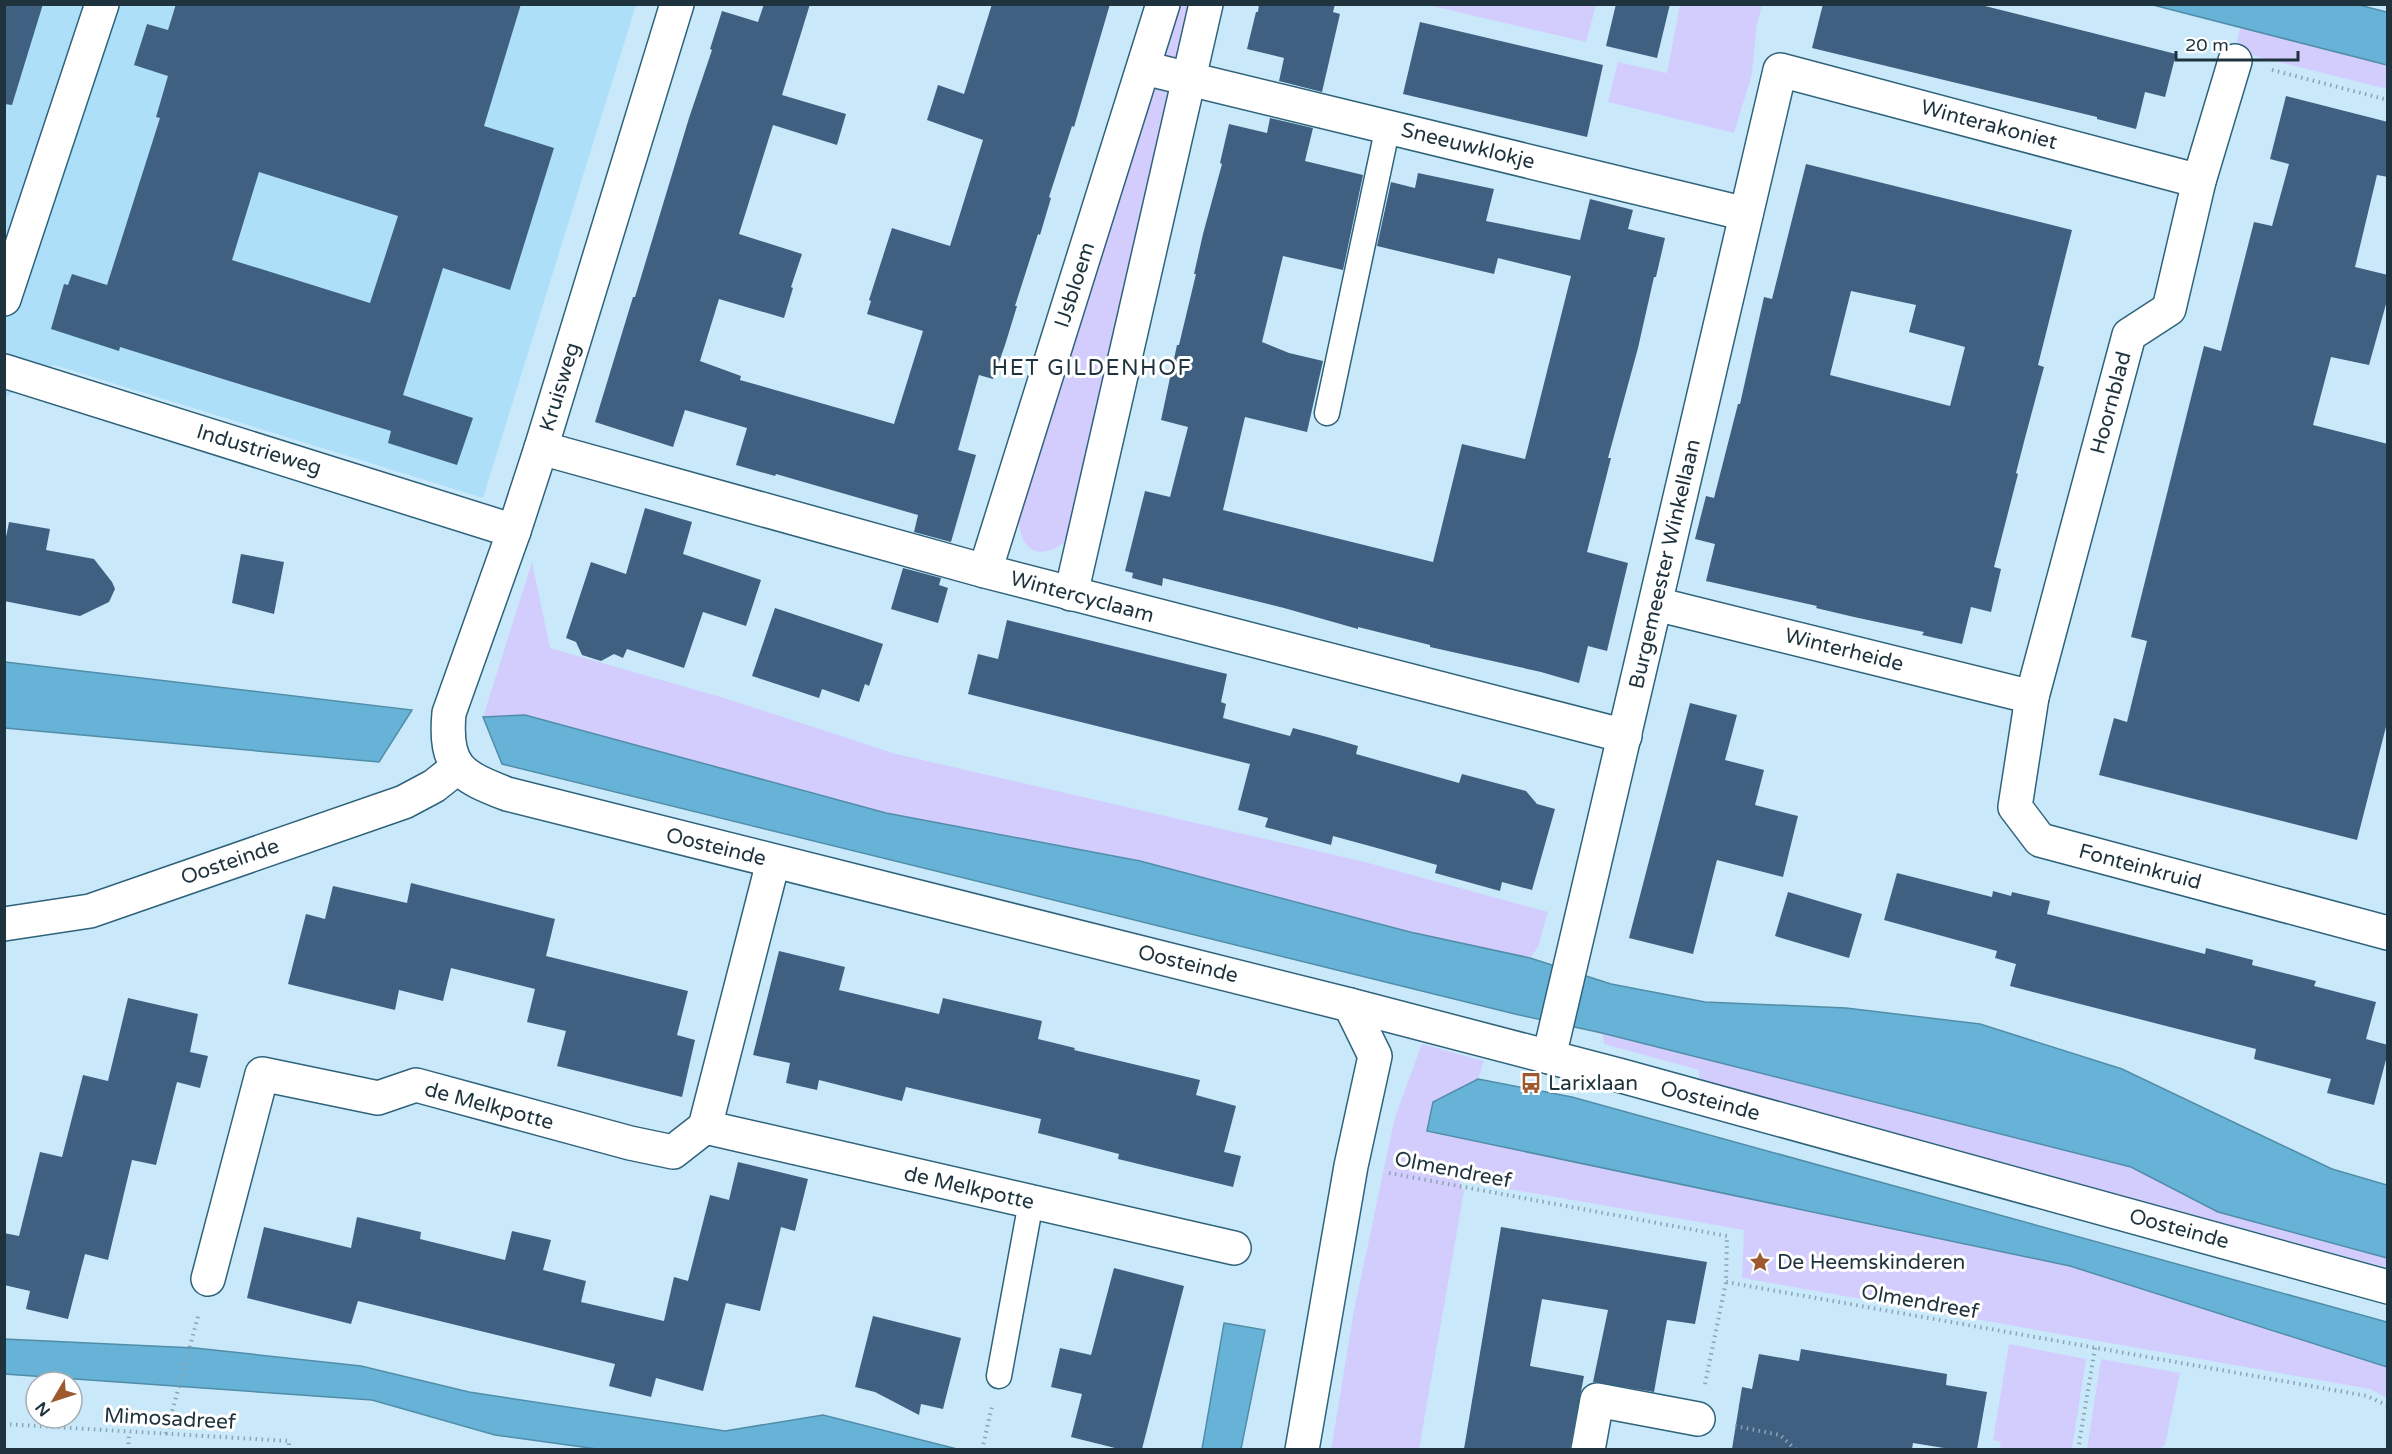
<svg xmlns="http://www.w3.org/2000/svg" width="2392" height="1454" font-family="'Varela Round',sans-serif">
  <rect width="100%" height="100%" fill="#c9e9fa"/>
  <path fill="#aedff9" d="M5 5H636L483 498 54 365 5 398Z"/>
  <g fill="#d3cdfe">
    <path d="M1173 5H1199L1185 59 1164 61 1160 50Z"/>
    <path d="M1428 5H1596L1586 42Z"/>
    <path d="M1680 5H1762L1757 24 1752 74 1734 133 1608 102 1618 62 1667 73Z"/>
    <path d="M2240 28 2387 65V89L2235 51Z"/>
    <path d="M1156 85 1170 88 1071 537C1042 563 1019 554 1018 514L1150 92Z"/>
    <path d="M532 562 550 648 724 698 896 754 1361 861 1548 912 1538 947 1530 958 1410 932 1140 861 886 813 525 715 483 717Z"/>
    <path d="M1602 1033 2131 1167 2218 1212 2387 1258V1268L1699 1079V1070L1604 1044Z"/>
    <path d="M1422 1044 1484 1061 1478 1079 1434 1102 1427 1131 2070 1266 2387 1367V1398L2370 1389 1742 1278 1744 1230 1458 1180 1464 1191 1419 1449 1331 1450 1354 1310 1395 1117Z"/>
    <path d="M2009 1344 2086 1359 2072 1449H1999L2001 1442 1993 1440Z"/>
    <path d="M2101 1359 2180 1373 2165 1445 2157 1450 2087 1449Z"/>
  </g>
  <g fill="#67b3d7" stroke="#518da9" stroke-width="1.5">
    <path d="M2153 5H2359L2387 12V65Z"/>
    <path d="M5 662 412 710 379 762 5 728Z"/>
    <path d="M525 715 886 813 1140 861 1410 932 1530 958 1611 984 1705 1002 1846 1008 1980 1024 2122 1069 2332 1169 2387 1185V1258L2218 1212 2131 1167 1602 1033 1515 1014 502 764 483 717Z"/>
    <path d="M1478 1079 1572 1097 2387 1322V1367L2070 1266 1427 1131 1433 1102Z"/>
    <path d="M1224 1323 1265 1330 1241 1449H1202Z"/>
    <path d="M4 1339 195 1348 361 1366 469 1392 725 1431 823 1415 957 1449H597L495 1435 372 1400 5 1374Z"/>
  </g>
  <g fill="#406082" fill-rule="evenodd">
    <path d="M4 4H43L12 105 4 104Z"/>
    <path d="M176 4H521L484 126 554 148 510 290 443 268 403 395 473 418 457 465 388 443 391 431 120 347 119 351 51 329 64 284 68 285 72 274 107 285 160 118 156 117 168 76 134 65 147 24 168 30ZM259 172 398 216 370 303 232 260Z"/>
    <path d="M764 4H810L782 95 846 114 837 145 773 125 739 234 802 254 791 287 793 288 784 318 719 299 700 361 741 376 740 380 894 424 923 331 867 314 871 301 869 300 892 228 950 246 983 140 927 120 938 85 964 94 992 4H1110L1074 127 1072 126 1049 197 1051 198 1040 235 1038 234 1015 306H1017L1005 345 993 379 979 375 958 450 976 455 951 542 914 532 918 515 776 474 775 476 736 465 747 428 685 410 673 447 595 422 633 297H635L689 118 712 50 710 49 722 11 758 22Z"/>
    <path d="M1259 4H1335L1333 12 1340 14 1322 92 1279 81 1284 58 1247 49 1256 12H1258Z"/>
    <path d="M1616 4H1670L1657 58 1606 46Z"/>
    <path d="M1823 4H1977L2176 54 2165 97 2145 92 2136 129 2097 119V117L1812 48Z"/>
    <path d="M1420 22 1603 65 1587 137 1403 94Z"/>
    <path d="M2286 96 2388 122V177L2377 175 2355 267 2388 275V297L2369 365 2331 357 2313 425 2388 444V719L2357 840 2099 775 2114 718 2127 722 2147 641 2131 637 2204 346 2221 351 2254 222 2272 226 2289 164 2270 159Z"/>
    <path d="M1270 118 1313 128 1305 161 1363 175 1343 270 1283 256 1262 342 1289 353 1323 361 1307 432 1245 417 1223 510 1433 562 1462 444 1525 459 1571 276 1498 258 1494 274 1377 246 1391 182 1415 188 1418 173 1494 189 1486 221 1580 240 1590 199 1633 210 1628 229 1665 238 1656 277H1654L1638 348 1608 458H1611L1587 552 1628 563 1607 651 1588 646 1579 683 1541 672 1430 647V645L1358 627V629L1284 608 1163 578 1162 586 1132 578 1133 573 1125 571 1145 491 1170 497 1188 427 1161 420 1177 345H1179L1196 274H1194L1203 234 1222 164 1220 163 1229 124 1267 133Z"/>
    <path d="M1806 164 2072 230 2038 365 2044 367 2025 438 2016 473 2018 474 1994 567 2001 569 1991 612 1971 607 1962 644 1922 635 1924 632 1854 617 1816 608 1817 606 1706 581 1715 544 1695 539 1706 496 1714 498 1738 404H1740L1764 297 1772 299ZM1851 291 1916 305 1909 332 1965 347 1950 406 1830 375Z"/>
    <path d="M645 508 692 522 683 554 761 580 746 626 703 612 684 668 627 649 623 658 614 654 601 661 582 655 576 642 566 638 591 562 626 574Z"/>
    <path d="M9 522 50 529 46 550 94 559 112 582 115 589 109 602 80 616 4 601V547Z"/>
    <path d="M241 554 284 562 274 614 232 603Z"/>
    <path d="M903 568 941 578 939 585 948 588 938 623 891 609Z"/>
    <path d="M775 608 883 644 869 686 865 684 859 702 822 689 819 698 752 676Z"/>
    <path d="M1007 620 1227 674 1221 702 1226 704 1223 718 1290 736 1293 728 1327 737 1358 746 1356 754 1459 783 1462 774 1526 791 1537 804 1555 809 1532 890 1502 882 1500 891 1435 873 1437 865 1377 848 1333 836 1331 845 1265 827 1268 818 1238 810 1250 764 968 694 978 654 998 659Z"/>
    <path d="M1690 703 1737 715 1725 760 1764 770 1755 805 1798 816 1783 877 1717 860 1693 954 1629 938Z"/>
    <path d="M1897 873 1992 897 1993 891 2011 896 2012 892 2050 901 2047 914 2205 954 2206 948 2253 960 2252 965 2316 981 2314 986 2376 1002 2366 1039 2388 1045V1052L2374 1105 2327 1093 2331 1079 2254 1059 2256 1049 2010 986 2016 964 1995 958 1997 951 1884 920Z"/>
    <path d="M411 883 555 919 546 956 688 991 677 1035 695 1040 682 1097 557 1066 566 1031 527 1022 535 989 451 968 443 1001 399 990 395 1010 288 984 306 914 325 919 333 886 407 903Z"/>
    <path d="M1788 892 1862 914 1849 958 1775 936Z"/>
    <path d="M779 951 845 967 839 990 939 1014 943 998 1042 1021 1038 1039 1075 1048 1074 1050 1200 1080 1196 1095 1236 1106 1224 1152 1241 1156 1233 1187 1118 1159 1119 1154 1038 1133 1041 1119 906 1087 902 1101 819 1080 817 1090 786 1083 790 1063 753 1055Z"/>
    <path d="M128 998 198 1014 190 1052 208 1056 200 1088 177 1082 156 1165 132 1160 108 1260 85 1254 68 1319 26 1309 30 1291 4 1285V1233L19 1236 40 1152 62 1157 83 1075 108 1081Z"/>
    <path d="M738 1162 808 1179 795 1231 781 1227 760 1311 726 1303 703 1391 656 1378 651 1397 609 1386 615 1364 358 1301 351 1324 247 1298 264 1227 351 1248 357 1217 421 1232 420 1239 505 1260 512 1231 551 1240 543 1270 586 1281 581 1302 664 1321 674 1277 688 1281 710 1195 729 1200Z"/>
    <path d="M1501 1227 1707 1262 1695 1324 1667 1320 1654 1392 1593 1382 1608 1310 1542 1299 1530 1366 1584 1376 1570 1449H1464Z"/>
    <path d="M1114 1268 1184 1286 1142 1449H1119L1071 1437 1082 1394 1051 1387 1060 1348 1091 1355Z"/>
    <path d="M873 1316 961 1338 943 1409 921 1404 919 1415 875 1392 855 1387Z"/>
    <path d="M1801 1349 1947 1374 1946 1385 1987 1392 1977 1449H1950L1913 1443 1912 1449H1732L1742 1387 1752 1389 1759 1354 1799 1361Z"/>
  </g>
  <g fill="none" stroke-linecap="round" stroke-linejoin="round">
    <defs>
      <g id="lane">
        <path d="M1327 413 1388 126"/>
        <path d="M999 1376 1031 1202"/>
      </g>
      <g id="street">
        <path d="M677 4 541 448 514 531 449 713C444 768 461 776 507 794L1350 1005 1622 1076 2388 1287"/>
        <path d="M2235 61 2199 181 2169 309 2129 335 2032 697 2015 807 2040 840 2388 933"/>
        <path d="M1144 68 1746 214"/>
        <path d="M4 299 102 4"/>
        <path d="M4 371 514 531"/>
        <path d="M541 448 985 571 1625 736"/>
        <path d="M985 571 1163 4"/>
        <path d="M1071 594 1206 4"/>
        <path d="M1656 604 2032 697"/>
        <path d="M4 924 90 911 404 802 434 786 458 767"/>
        <path d="M1549 1057 1780 70 2199 181"/>
        <path d="M705 1127 1234 1248"/>
        <path d="M208 1279 262 1074 378 1098 416 1085 630 1143 673 1152 705 1127 773 862"/>
        <path d="M1302 1450 1351 1166 1375 1056 1350 1005"/>
        <path d="M1588 1450 1597 1400 1698 1419"/>
      </g>
    </defs>
    <use href="#lane" stroke="#2f637b" stroke-width="27"/>
    <use href="#street" stroke="#2f637b" stroke-width="36"/>
    <g stroke="#89a4b3" stroke-width="4" stroke-dasharray="1.5 4.5" stroke-linecap="butt">
      <path d="M2272 70 2388 100"/>
      <path d="M1389 1173 1727 1236 1726 1282 2367 1396 2388 1406"/>
      <path d="M1705 1384 1726 1282"/>
      <path d="M4 1424 289 1441V1450"/>
      <path d="M1735 1426 1780 1435 1796 1450"/>
      <path d="M166 1434 199 1313"/>
      <path d="M128 1450 129 1432"/>
      <path d="M982 1450 992 1406"/>
      <path d="M2078 1450 2095 1348"/>
    </g>
    <use href="#lane" stroke="#fff" stroke-width="24"/>
    <use href="#street" stroke="#fff" stroke-width="33"/>
  </g>
  <defs>
    <symbol id="bus-bare" viewBox="-9 -9 18 18"><path d="M-5-6H5V4H4V6H2V4H-2V6H-4V4H-5ZM-3.5-4V0h7V-4ZM-3.5 1.2v1.5H-2V1.2ZM2 1.2v1.5H3.5V1.2Z" fill="#9e592e" stroke="#fff" stroke-width="2.5" paint-order="stroke"/></symbol>
    <symbol id="sight-bare" viewBox="-9 -9 18 18"><path d="M0-6L1.8-2.2L6-1.7L2.9 1.2L3.7 5.4L0 3.3L-3.7 5.4L-2.9 1.2L-6-1.7L-1.8-2.2Z" fill="#9e592e" stroke="#fff" stroke-width="2.5" paint-order="stroke"/></symbol>
  </defs>
  <g fill-rule="evenodd">
    <use href="#bus-bare" x="1516" y="1068" width="30" height="30"/>
    <use href="#sight-bare" x="1745" y="1247" width="30" height="30"/>
  </g>
  <g text-anchor="middle" dominant-baseline="central" stroke-width="6" stroke-linejoin="round" paint-order="stroke">
    <g font-size="21" fill="#1e333e" stroke="#fff">
      <text transform="translate(1989 125) rotate(15)">Winterakoniet</text>
      <text transform="translate(1468 146) rotate(14)">Sneeuwklokje</text>
      <text transform="translate(1075 285) rotate(-72)">IJsbloem</text>
      <text transform="translate(560 387) rotate(-73)">Kruisweg</text>
      <text transform="translate(2111 403) rotate(-75)">Hoornblad</text>
      <text transform="translate(259 450) rotate(17)">Industrieweg</text>
      <text transform="translate(1665 564) rotate(-77)">Burgemeester Winkellaan</text>
      <text transform="translate(1082 597) rotate(15)">Wintercyclaam</text>
      <text transform="translate(1844 650) rotate(14)">Winterheide</text>
      <text transform="translate(716 847) rotate(14)">Oosteinde</text>
      <text transform="translate(230 862) rotate(-19)">Oosteinde</text>
      <text transform="translate(2140 867) rotate(15)">Fonteinkruid</text>
      <text transform="translate(1188 964) rotate(14)">Oosteinde</text>
      <text transform="translate(1710 1101) rotate(15)">Oosteinde</text>
      <text transform="translate(489 1106) rotate(15)">de Melkpotte</text>
      <text transform="translate(1453 1170) rotate(11)">Olmendreef</text>
      <text transform="translate(969 1188) rotate(13)">de Melkpotte</text>
      <text transform="translate(2179 1229) rotate(15)">Oosteinde</text>
      <text transform="translate(1920 1302) rotate(10)">Olmendreef</text>
      <text transform="translate(170 1419) rotate(3)">Mimosadreef</text>
    </g>
    <g font-size="21" fill="#1e333e" stroke="#fff" text-anchor="start">
      <text x="1548" y="1083">Larixlaan</text>
      <text x="1777" y="1262">De Heemskinderen</text>
    </g>
    <g font-size="22" letter-spacing="1.5" fill="#1e333e" stroke="#fff">
      <text x="1092" y="368">HET GILDENHOF</text>
    </g>
  </g>
  <rect width="2392" height="1454" fill="none" stroke="#1e333e" stroke-width="12"/>
  <g transform="translate(54 1400) rotate(231)"><circle r="28" fill="#ffffff" stroke="#a5adb2" stroke-width="1.5"/>
  <path d="M0-4.5L10 22L0 15L-10 22Z" fill="#9e592e"/>
  <text y="-9" font-size="16" font-weight="bold" text-anchor="middle" fill="#1e333e">N</text>
  </g>
  <path d="M2176 51v9h122v-9" fill="none" stroke="#1e333e" stroke-width="3"/>
  <text x="2185" y="51" font-size="18" fill="#1e333e" stroke="#ffffff" stroke-width="4.5" paint-order="stroke">20 m</text>
</svg>
